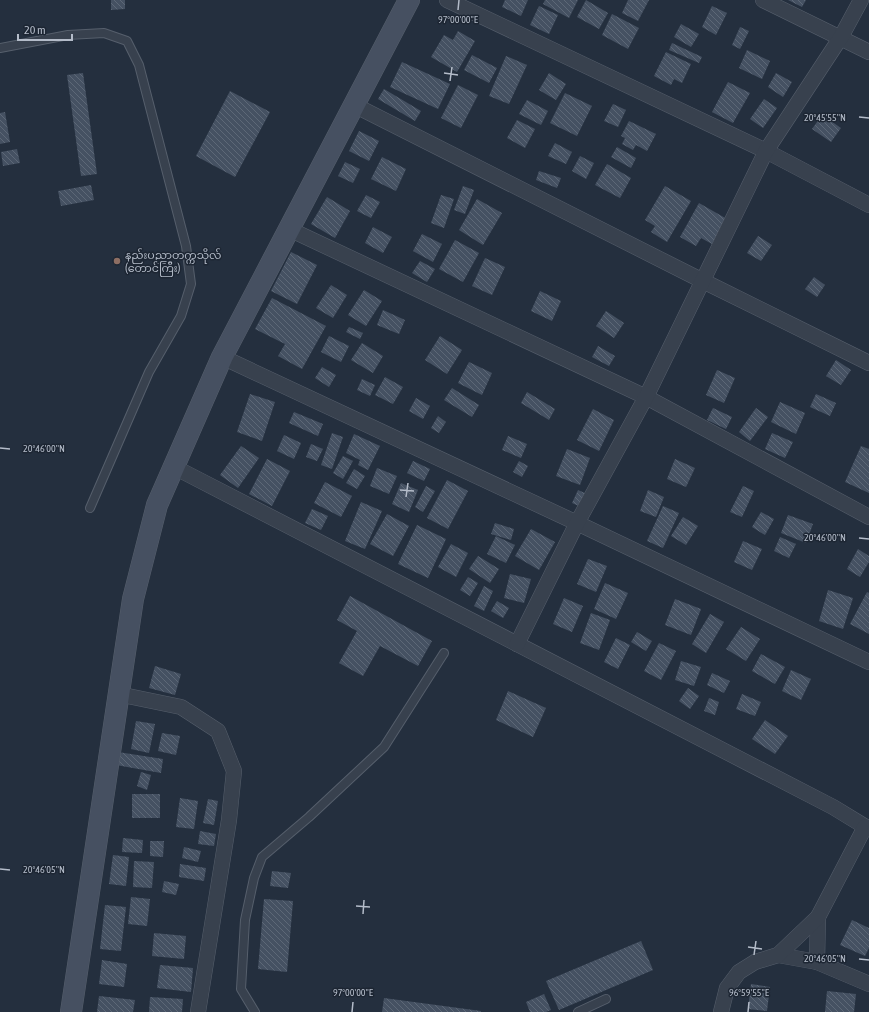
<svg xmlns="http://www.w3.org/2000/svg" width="869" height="1012" font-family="'Asap Condensed','Noto Sans Myanmar',sans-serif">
  <defs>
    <pattern id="building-back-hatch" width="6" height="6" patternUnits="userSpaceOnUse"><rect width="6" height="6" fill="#455162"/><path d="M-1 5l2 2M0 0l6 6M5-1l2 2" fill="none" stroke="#5d6877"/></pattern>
  </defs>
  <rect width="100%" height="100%" fill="#242f3e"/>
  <g fill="url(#building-back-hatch)">
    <path d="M111 0H125V9L111 10Z"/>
    <path d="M505 0H528L521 16 502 7Z"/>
    <path d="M545 0H578L569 18 543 4Z"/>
    <path d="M586 0 608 13 599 29 577 17Z"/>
    <path d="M628 0H649L638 21 622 13Z"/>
    <path d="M788 0H806L802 7Z"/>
    <path d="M539 6 558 15 549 34 530 25Z"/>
    <path d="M712 6 727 13 716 35 702 27Z"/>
    <path d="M612 14 639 28 628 49 602 35Z"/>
    <path d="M681 24 699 34 691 47 674 37Z"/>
    <path d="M740 27 749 31 740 49 732 45Z"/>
    <path d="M458 31 475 41 457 72 431 57 444 35 453 40Z"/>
    <path d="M672 43 702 57 699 63 669 50Z"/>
    <path d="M747 50 770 61 762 79 739 68Z"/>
    <path d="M666 52 691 64 682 83 674 79 671 85 654 76Z"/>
    <path d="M472 55 497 68 489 83 464 70Z"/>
    <path d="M506 56 527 65 509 104 489 96Z"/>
    <path d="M402 62 450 84 438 109 390 87Z"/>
    <path d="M83 73 97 174 81 176 67 75Z"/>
    <path d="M549 73 566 84 556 100 539 90Z"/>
    <path d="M776 73 792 82 783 97 768 87Z"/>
    <path d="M728 82 750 93 733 123 712 112Z"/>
    <path d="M458 85 478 95 461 128 441 118Z"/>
    <path d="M384 89 421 111 415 121 378 99Z"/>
    <path d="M230 91 270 112 235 177 196 156Z"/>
    <path d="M565 93 592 106 577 136 550 123Z"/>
    <path d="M764 99 777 108 763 128 750 119Z"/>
    <path d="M527 100 548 111 541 125 519 114Z"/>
    <path d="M613 104 626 110 618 127 604 121Z"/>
    <path d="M5 112 10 142 0 144V113Z"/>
    <path d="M822 115 841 128 831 142 812 129Z"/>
    <path d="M517 120 535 129 525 148 507 138Z"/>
    <path d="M629 121 656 134 647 151 636 145 633 150 622 144 625 138 621 136Z"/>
    <path d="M359 131 379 141 369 161 349 151Z"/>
    <path d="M555 143 572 152 566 164 548 156Z"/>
    <path d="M617 147 636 158 631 168 611 157Z"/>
    <path d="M17 149 20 163 3 166 1 152Z"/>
    <path d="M580 156 594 163 586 179 572 171Z"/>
    <path d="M382 157 406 169 396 191 371 179Z"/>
    <path d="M345 162 360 169 353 183 338 176Z"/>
    <path d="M607 164 631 178 620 198 595 185Z"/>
    <path d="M539 171 561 178 557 188 536 180Z"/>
    <path d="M91 185 94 200 61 206 58 191Z"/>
    <path d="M463 186 474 190 465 214 454 210Z"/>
    <path d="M665 186 691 201 667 242 651 232 655 226 645 220Z"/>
    <path d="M366 195 380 202 371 218 357 211Z"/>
    <path d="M441 195 454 199 444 228 431 223Z"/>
    <path d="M327 197 350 211 335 238 311 224Z"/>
    <path d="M477 199 502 213 483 245 459 230Z"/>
    <path d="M699 203 727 219 712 244 701 238 696 246 680 237Z"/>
    <path d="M373 227 392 237 383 253 365 243Z"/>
    <path d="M422 234 442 244 433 262 413 251Z"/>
    <path d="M758 236 772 245 761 261 747 253Z"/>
    <path d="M455 240 479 253 463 282 439 269Z"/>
    <path d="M291 252 317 265 297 304 271 291Z"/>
    <path d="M485 258 505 267 492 295 472 286Z"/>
    <path d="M420 261 435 269 427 282 412 273Z"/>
    <path d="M814 277 825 285 817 297 805 289Z"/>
    <path d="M331 285 347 295 333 318 316 308Z"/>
    <path d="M364 290 382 301 366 326 348 315Z"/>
    <path d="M540 291 561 301 552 321 531 311Z"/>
    <path d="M272 298 326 326 302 369 278 356 285 344 255 329Z"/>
    <path d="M383 310 405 320 399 334 377 325Z"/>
    <path d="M606 311 624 323 614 338 596 326Z"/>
    <path d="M349 327 363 333 360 339 346 332Z"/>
    <path d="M329 336 349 346 341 362 321 352Z"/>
    <path d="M440 336 462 350 447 374 425 360Z"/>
    <path d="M362 343 383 356 373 373 351 360Z"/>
    <path d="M598 346 615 356 609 366 592 357Z"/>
    <path d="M836 360 851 370 841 385 826 376Z"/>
    <path d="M469 362 492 373 482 395 458 383Z"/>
    <path d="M322 367 336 375 329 387 315 378Z"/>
    <path d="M717 370 735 378 724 403 706 395Z"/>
    <path d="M385 377 403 387 393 404 375 395Z"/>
    <path d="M362 379 375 385 370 396 357 390Z"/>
    <path d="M452 388 479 405 472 417 444 400Z"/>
    <path d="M527 392 555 409 549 420 521 403Z"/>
    <path d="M250 394 275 402 262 441 237 432Z"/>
    <path d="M816 394 836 403 830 416 810 407Z"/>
    <path d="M416 398 430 406 423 419 409 411Z"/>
    <path d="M780 402 805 413 796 434 771 422Z"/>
    <path d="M713 408 732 417 726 429 707 420Z"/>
    <path d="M756 408 768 417 750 441 739 432Z"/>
    <path d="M593 409 614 420 599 451 577 440Z"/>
    <path d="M294 412 323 424 318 436 289 423Z"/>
    <path d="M438 416 446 422 439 433 431 428Z"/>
    <path d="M332 433 343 437 332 469 321 465Z"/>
    <path d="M772 433 793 442 785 458 765 449Z"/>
    <path d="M354 434 380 446 368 470 358 465 360 460 346 453Z"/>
    <path d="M284 435 301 443 294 459 277 451Z"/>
    <path d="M508 436 527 444 521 458 502 450Z"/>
    <path d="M311 444 323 449 317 461 306 457Z"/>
    <path d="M241 446 259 458 238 488 220 475Z"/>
    <path d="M861 446 869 449V493L845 482Z"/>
    <path d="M567 449 590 458 580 485 556 476Z"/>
    <path d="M343 456 353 461 343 479 333 473Z"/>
    <path d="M267 459 290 471 272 506 249 494Z"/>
    <path d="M675 459 695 468 686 487 667 479Z"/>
    <path d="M413 461 430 469 424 481 407 473Z"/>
    <path d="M519 461 528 466 522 477 513 472Z"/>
    <path d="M377 468 397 476 389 494 370 486Z"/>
    <path d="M354 469 365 476 357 489 346 483Z"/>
    <path d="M447 480 468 491 448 529 427 518Z"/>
    <path d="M325 482 352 496 341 517 314 503Z"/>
    <path d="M401 483 418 490 409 512 392 504Z"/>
    <path d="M426 486 435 491 423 512 415 507Z"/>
    <path d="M743 486 754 491 742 517 730 512Z"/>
    <path d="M578 490 587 494 581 507 572 503Z"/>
    <path d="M648 490 664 497 656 517 640 511Z"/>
    <path d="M361 502 382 511 365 549 345 541Z"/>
    <path d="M663 506 679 513 663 548 647 541Z"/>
    <path d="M312 509 328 516 321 530 305 523Z"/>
    <path d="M761 512 774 519 765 535 752 527Z"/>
    <path d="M387 514 409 526 393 556 370 544Z"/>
    <path d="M788 515 813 524 806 543 781 533Z"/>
    <path d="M683 517 698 526 686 545 671 536Z"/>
    <path d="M495 523 514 529 511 540 491 534Z"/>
    <path d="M417 525 446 539 428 578 398 564Z"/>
    <path d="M531 529 555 542 539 570 515 556Z"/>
    <path d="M496 536 515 545 506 563 487 554Z"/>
    <path d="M780 537 796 544 789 558 774 551Z"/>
    <path d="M743 541 762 549 752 570 734 562Z"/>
    <path d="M451 544 468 553 456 577 438 567Z"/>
    <path d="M858 549 869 556V562L860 577 847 569Z"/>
    <path d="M478 556 499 569 490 583 469 569Z"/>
    <path d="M588 559 607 566 596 592 577 584Z"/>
    <path d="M510 574 531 579 524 603 504 598Z"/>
    <path d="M468 577 478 583 470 596 460 590Z"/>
    <path d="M605 583 628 593 616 619 594 609Z"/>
    <path d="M484 586 493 591 484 611 474 606Z"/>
    <path d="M828 590 853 598 843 629 819 621Z"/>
    <path d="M867 592 869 593V634L850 624Z"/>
    <path d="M350 596 432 641 418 666 380 646 363 676 339 663 357 631 337 620Z"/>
    <path d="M564 598 583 606 572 632 553 624Z"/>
    <path d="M675 599 701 609 691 635 665 625Z"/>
    <path d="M497 601 509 608 503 618 491 611Z"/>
    <path d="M591 613 610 620 599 650 580 643Z"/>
    <path d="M710 614 724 622 706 653 692 644Z"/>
    <path d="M741 627 760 639 746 661 726 649Z"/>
    <path d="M637 632 652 641 646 651 631 642Z"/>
    <path d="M616 638 630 645 618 669 604 662Z"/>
    <path d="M659 643 676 651 661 680 644 671Z"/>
    <path d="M761 654 785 667 775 684 752 671Z"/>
    <path d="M681 661 701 667 694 686 675 680Z"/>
    <path d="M155 666 181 674 175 695 149 688Z"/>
    <path d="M791 670 811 679 801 700 782 691Z"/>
    <path d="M712 673 730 681 724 693 707 685Z"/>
    <path d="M688 688 699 696 690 709 679 701Z"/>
    <path d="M508 691 546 708 533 737 496 720Z"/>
    <path d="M742 694 761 702 755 716 736 709Z"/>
    <path d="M709 698 719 702 715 715 704 711Z"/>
    <path d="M765 720 788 736 775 754 752 739Z"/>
    <path d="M136 721 155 724 149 753 131 749Z"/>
    <path d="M162 733 180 736 176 755 158 751Z"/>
    <path d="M118 752 163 759 161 773 116 765Z"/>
    <path d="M141 772 151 775 147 790 137 786Z"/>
    <rect x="132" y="794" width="28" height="24"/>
    <path d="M180 798 198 801 194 829 176 827Z"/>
    <path d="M208 799 218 801 214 825 203 823Z"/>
    <path d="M200 831 216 834 214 846 198 844Z"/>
    <path d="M123 838 143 840 142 853 122 852Z"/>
    <path d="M150 841H164L163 857 150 856Z"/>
    <path d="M184 847 201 851 198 862 182 858Z"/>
    <path d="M113 855 129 857 126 886 109 884Z"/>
    <path d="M134 861 154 862 152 888 133 887Z"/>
    <path d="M180 864 206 868 204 881 179 877Z"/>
    <path d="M272 871 291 873 288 888 270 886Z"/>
    <path d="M164 881 179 884 176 895 162 892Z"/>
    <path d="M131 897 150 899 147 926 128 924Z"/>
    <path d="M264 899 293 901 287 972 258 969Z"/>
    <path d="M105 905 126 907 121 951 100 949Z"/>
    <path d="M852 920 869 928V948L865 956 840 945Z"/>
    <path d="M154 933 186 936 184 959 152 956Z"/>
    <path d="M641 941 653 970 559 1010 546 981Z"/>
    <path d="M102 960 127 964 124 987 99 984Z"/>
    <path d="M160 965 193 968 191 992 157 988Z"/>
    <path d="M751 984 770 987 767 1011 748 1009Z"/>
    <path d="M827 991 856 994 854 1012H825Z"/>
    <path d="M544 994 551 1010 546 1012H530L526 1002Z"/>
    <path d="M99 996 135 1000 133 1012H97Z"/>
    <path d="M150 997 183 999 182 1012H149Z"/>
    <path d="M384 998 481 1011V1012H382Z"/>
  </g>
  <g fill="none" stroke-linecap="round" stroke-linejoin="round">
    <defs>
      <g id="service">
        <path d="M0 48 68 35 104 33 127 41 139 65 186 246 191 284 181 316 149 372 90 508"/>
        <path d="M255 1012 241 989 245 920 254 878 262 857 309 817 384 747 444 653"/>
        <path d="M578 1012 606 999"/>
      </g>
      <g id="minor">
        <path d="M447 0 766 151 869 205"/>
        <path d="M763 0 869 52"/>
        <path d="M354 105 703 281 869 363"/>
        <path d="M289 229 646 397 869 517"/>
        <path d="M222 357 577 523 869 662"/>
        <path d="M174 467 833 807 869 829"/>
        <path d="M517 644 577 523 646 397 766 151 841 37 861 0"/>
        <path d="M118 694 181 707 218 731 234 771 229 820 198 1012"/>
        <path d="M778 955 817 962 869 984"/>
        <path d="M817 962 818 917"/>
        <path d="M721 1012 727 988 739 972 755 962 778 955 818 917 865 827"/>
      </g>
      <path id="secondary" d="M71 1012 133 599 157 505 222 357 409 0"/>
    </defs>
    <use href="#service" stroke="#565f6c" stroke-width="10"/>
    <use href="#minor" stroke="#565f6c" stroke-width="16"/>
    <use href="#secondary" stroke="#565f6c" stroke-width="22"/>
    <use href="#service" stroke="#38414e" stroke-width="8"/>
    <use href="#minor" stroke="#38414e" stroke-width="15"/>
    <use href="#secondary" stroke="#465061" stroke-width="21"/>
  </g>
  <path fill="none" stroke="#b4bcc9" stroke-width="1.5" d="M458 10 459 0M444 73 458 75M450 81 452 67M859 117 869 118M0 448 10 449M400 490 414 491M406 497 408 483M859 538 869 539M0 869 10 870M356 906 370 907M363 914 364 900M748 947 762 949M754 955 756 941M859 959 869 960M352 1012 353 1002M748 1012 749 1002"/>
  <circle fill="#8d6e63" stroke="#1d2633" stroke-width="1.5" cx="117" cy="261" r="4"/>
  <g text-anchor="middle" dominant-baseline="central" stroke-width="3" stroke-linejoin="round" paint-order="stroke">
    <g font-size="11" fill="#b4bcc9" stroke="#1d2633" text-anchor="start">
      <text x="125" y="255">နည်းပညာတက္ကသိုလ်<tspan x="125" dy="13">(တောင်ကြီး)</tspan></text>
    </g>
  </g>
  <g font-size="10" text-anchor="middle" fill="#b4bcc9" stroke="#1d2633" stroke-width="3" stroke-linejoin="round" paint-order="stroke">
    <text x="458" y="23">97°00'00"E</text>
    <text x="825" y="121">20°45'55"N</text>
    <text x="44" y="452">20°46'00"N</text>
    <text x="825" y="541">20°46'00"N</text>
    <text x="44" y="873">20°46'05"N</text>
    <text x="825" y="962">20°46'05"N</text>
    <text x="353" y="996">97°00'00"E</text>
    <text x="749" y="996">96°59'55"E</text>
  </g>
  <path d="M18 34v6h54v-6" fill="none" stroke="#b4bcc9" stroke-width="2"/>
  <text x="24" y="34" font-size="12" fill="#b4bcc9" stroke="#1d2633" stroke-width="3" paint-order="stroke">20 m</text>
</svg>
